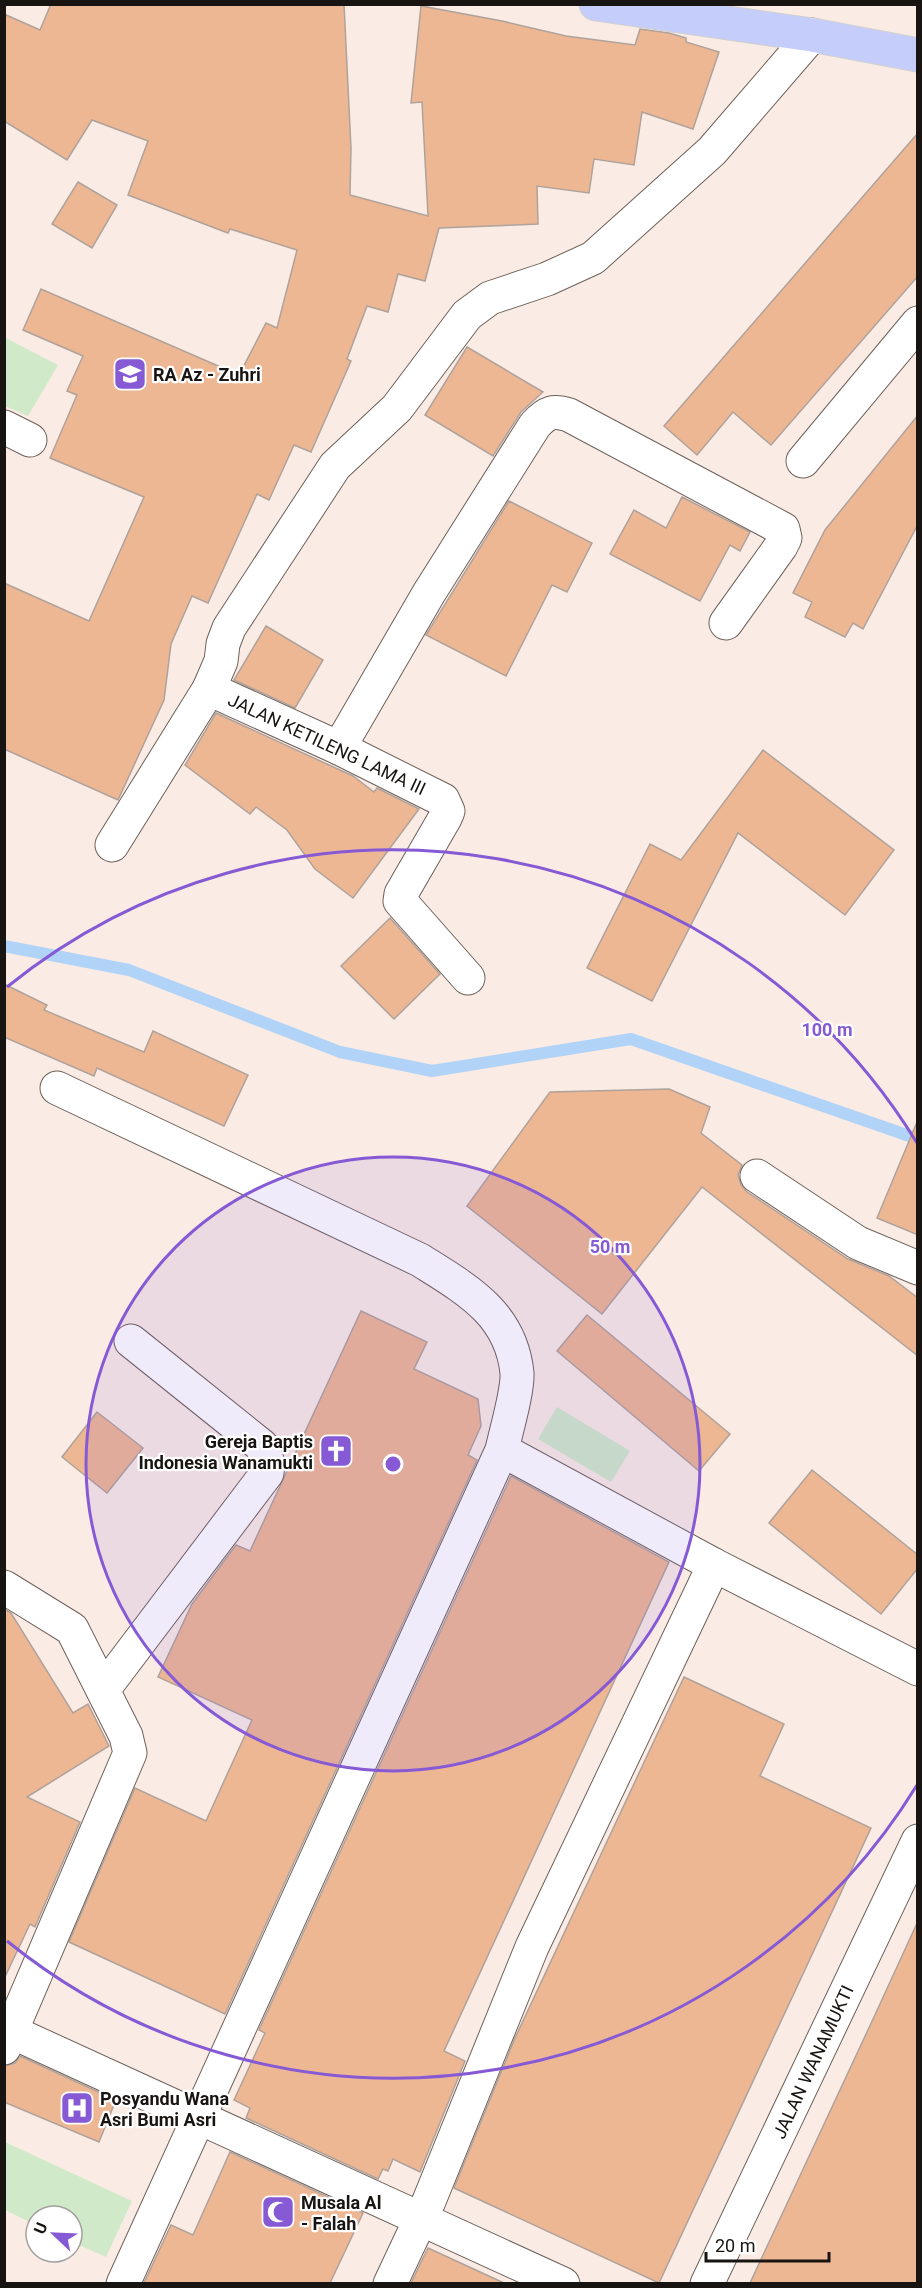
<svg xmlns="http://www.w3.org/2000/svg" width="922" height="2288" font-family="Roboto,sans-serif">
  <rect width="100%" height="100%" fill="#faece4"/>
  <g fill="#d0eac9">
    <path d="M4 337 58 365 28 416 5 406Z"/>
    <path d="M557 1407 630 1451 611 1482 538 1439Z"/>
    <path d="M5 2142 132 2201 106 2257 72 2242V2216H36V2225L5 2210Z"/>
  </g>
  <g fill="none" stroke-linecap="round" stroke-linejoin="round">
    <path stroke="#b1d3f8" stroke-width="12" d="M4 946 129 970 340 1052 432 1071 631 1039 918 1139"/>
  </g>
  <g fill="#eeb794" stroke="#afa29b" stroke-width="1.5">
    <path d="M51 4H344L351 148 350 195 428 216 422 102 411 103 421 6 502 21 566 36 635 45 640 29 669 33 686 38V42L719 52 693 129 642 112 634 165 594 159 589 193 537 186 538 224 439 228 425 281 398 274 388 312 367 306 347 359 351 361 311 452 294 445 269 500 257 494 208 603 192 596 171 644 164 700 118 800 4 749V583L89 621 144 497 50 458 77 395 67 391 83 356 23 330 41 289 239 375 266 323 277 328 297 250 230 229 228 233 128 195 148 141 92 120 67 160 4 121V14L40 30Z"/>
    <path d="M918 133V276L771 445 733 412 697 455 664 426Z"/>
    <path d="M78 182 117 205 92 248 52 224Z"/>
    <path d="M467 347 543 392 521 412 493 456 425 415Z"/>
    <path d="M918 415V524L863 629 853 623 845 637 805 617 812 602 793 593 825 530Z"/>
    <path d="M682 497 750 532 740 551 730 545 700 601 610 554 634 510 666 528Z"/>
    <path d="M509 501 592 543 567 592 552 585 506 676 426 635Z"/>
    <path d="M266 626 323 660 295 708 234 680Z"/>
    <path d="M216 713 353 776 374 792 377 788 419 809 353 898 315 869 287 830 256 807 250 814 185 765Z"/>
    <path d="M763 750 894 850 845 915 738 833 652 1001 587 968 650 844 681 860Z"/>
    <path d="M390 918 440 974 394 1019 341 966Z"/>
    <path d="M4 984 47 1005 44 1010 144 1052 153 1031 248 1075 224 1126 97 1068 94 1076 4 1037Z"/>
    <path d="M669 1089 710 1107 701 1133 742 1165 738 1175 741 1185 747 1192 848 1259 889 1276 918 1298V1356L702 1187 602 1314 467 1206 550 1092Z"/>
    <path d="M917 1122H918V1235L877 1218Z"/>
    <path d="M361 1311 427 1342 414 1369 478 1399 481 1426 468 1455 477 1460 225 2014 69 1942 135 1788 206 1821 230 1768 252 1720 158 1677 192 1604 236 1545 250 1551Z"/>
    <path d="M587 1315 730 1434 699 1471 557 1351Z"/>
    <path d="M97 1412 143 1448 107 1493 62 1457Z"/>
    <path d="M812 1470 918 1555V1568L881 1614 769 1523Z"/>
    <path d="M511 1476 669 1562 444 2051 465 2061 420 2172 393 2159 388 2171 383 2169 378 2179 246 2118 250 2108 234 2100 265 2033 259 2030Z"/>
    <path d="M4 1609 11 1613 73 1713 88 1704 109 1746 27 1797 80 1822 35 1927 30 1924 4 1979Z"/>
    <path d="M684 1677 784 1724 760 1776 871 1828 659 2283 454 2188 515 2038Z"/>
    <path d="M918 1921V2283H750L874 2017Z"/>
    <path d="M20 2056 116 2100 99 2142 4 2102V2066L15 2063Z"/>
    <path d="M230 2152 363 2213 330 2283H144L171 2225 193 2235Z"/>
    <path d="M428 2248 504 2283H411Z"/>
  </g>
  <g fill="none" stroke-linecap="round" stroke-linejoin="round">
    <defs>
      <g id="minor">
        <path d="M4 427 30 440"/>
        <path d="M803 461 918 323"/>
        <path d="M339 748 429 593 535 425C547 412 553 410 569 415L783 529 785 538 781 546 726 623"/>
        <path d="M112 845 209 689"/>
        <path d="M468 978 400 901 401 894 445 818 448 811 443 800 339 748 209 689 221 661 223 644 229 628 335 466 397 408 467 315 490 298 547 279 593 258 712 151 812 35"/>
        <path d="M57 1088 420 1260C466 1289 511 1313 517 1373 518 1391 506 1431 502 1450L123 2284"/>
        <path d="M757 1176 858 1243 918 1268"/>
        <path d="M502 1450 714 1565 918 1669"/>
        <path d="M4 1587 72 1629 126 1736 130 1753 4 2048"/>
        <path d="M103 1690 267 1473 268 1463 262 1446 131 1341"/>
        <path d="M12 2032 563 2284"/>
        <path d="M390 2284 429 2201 532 1947 714 1565"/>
        <path d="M707 2284 918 1841"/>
      </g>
      <path id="major" d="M596 4 812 35 918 55"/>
    </defs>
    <use href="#minor" stroke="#6d615a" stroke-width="35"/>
    <use href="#major" stroke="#d1d0cf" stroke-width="35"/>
    <use href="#minor" stroke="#fff" stroke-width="33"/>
    <use href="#major" stroke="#c5cdfb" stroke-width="33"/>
  </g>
  <circle cx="393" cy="1464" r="307" fill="#855ad4" fill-opacity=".12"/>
  <g fill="none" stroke="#855ad4" stroke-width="3">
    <circle cx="393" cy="1464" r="307"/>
    <path d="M917 1785A614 614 0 0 1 7 1941M7 987A614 614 0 0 1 917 1143"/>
  </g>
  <defs>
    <symbol id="school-square" viewBox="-11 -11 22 22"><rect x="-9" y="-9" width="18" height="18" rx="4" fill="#855ad4" stroke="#fff"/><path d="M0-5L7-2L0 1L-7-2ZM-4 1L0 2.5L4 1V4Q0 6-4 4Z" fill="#fff"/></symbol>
    <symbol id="church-square" viewBox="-11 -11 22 22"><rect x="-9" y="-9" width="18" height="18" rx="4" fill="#855ad4" stroke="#fff"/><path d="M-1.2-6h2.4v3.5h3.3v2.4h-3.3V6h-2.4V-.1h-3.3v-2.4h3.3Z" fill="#fff"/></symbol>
    <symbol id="hospital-square" viewBox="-11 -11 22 22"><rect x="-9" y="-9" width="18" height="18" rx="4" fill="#855ad4" stroke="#fff"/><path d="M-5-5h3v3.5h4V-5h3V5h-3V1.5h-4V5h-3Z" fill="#fff"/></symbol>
    <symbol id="mosque-square" viewBox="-11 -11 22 22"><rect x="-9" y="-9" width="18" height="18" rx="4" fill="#855ad4" stroke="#fff"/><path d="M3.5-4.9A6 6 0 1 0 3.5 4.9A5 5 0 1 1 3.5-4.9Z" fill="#fff"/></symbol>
  </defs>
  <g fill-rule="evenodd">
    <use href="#school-square" x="111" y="355" width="38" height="38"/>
    <use href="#church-square" x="317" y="1432" width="38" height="38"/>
    <use href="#hospital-square" x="58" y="2089" width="38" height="38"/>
    <use href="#mosque-square" x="259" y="2193" width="38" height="38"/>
  </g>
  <g text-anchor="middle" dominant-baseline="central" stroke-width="4.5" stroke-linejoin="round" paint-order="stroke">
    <g font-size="18" font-weight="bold" fill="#181411" stroke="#fff" text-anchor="start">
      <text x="153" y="374">RA Az - Zuhri</text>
      <text x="313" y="1441" text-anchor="end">Gereja Baptis<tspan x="313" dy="21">Indonesia Wanamukti</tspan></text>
      <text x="100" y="2098">Posyandu Wana<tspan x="100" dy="21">Asri Bumi Asri</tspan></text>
      <text x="301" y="2202">Musala Al<tspan x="301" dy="21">- Falah</tspan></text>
    </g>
    <g font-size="18" fill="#181411" stroke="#fff">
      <text transform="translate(327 744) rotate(25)">JALAN KETILENG LAMA III</text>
      <text transform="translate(813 2062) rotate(-65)">JALAN WANAMUKTI</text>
    </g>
  </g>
  <circle cx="393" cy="1464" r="9" fill="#855ad4" stroke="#fff" stroke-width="3"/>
  <g font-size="18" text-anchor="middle" font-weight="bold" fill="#855ad4" stroke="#fff" stroke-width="4.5" stroke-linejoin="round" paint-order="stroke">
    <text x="827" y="1036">100 m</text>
    <text x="610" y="1253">50 m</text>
  </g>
  <rect width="922" height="2288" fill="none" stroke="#181411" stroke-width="12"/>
  <g transform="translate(54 2234) rotate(293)"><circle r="28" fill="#ffffff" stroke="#a3a1a0" stroke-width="1.5"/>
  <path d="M0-4.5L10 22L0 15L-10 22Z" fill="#855ad4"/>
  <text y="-9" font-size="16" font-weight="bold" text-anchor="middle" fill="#181411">U</text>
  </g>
  <path d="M706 2252v9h123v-9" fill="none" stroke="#181411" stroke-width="3"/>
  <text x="715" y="2252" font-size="18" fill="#181411" stroke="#ffffff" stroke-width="4.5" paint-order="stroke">20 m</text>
</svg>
